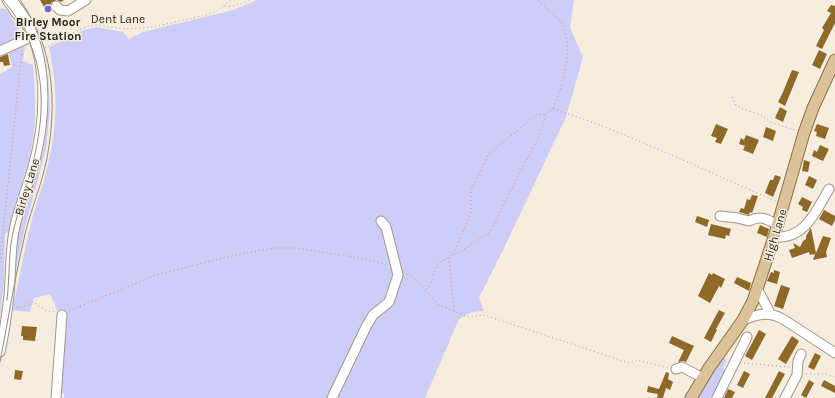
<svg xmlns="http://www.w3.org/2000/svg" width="835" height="398" font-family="Karla,sans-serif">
  <rect width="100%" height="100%" fill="#f6edde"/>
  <g fill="#cecdf8">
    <path d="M257 0H574L570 28 583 57 566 117 505 246 479 298 484 311 472 312 459 319 425 398H64V393L55 392 60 316 50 294 34 298 30 312 12 310C19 281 24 252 31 223 35 205 43 187 47 168 58 125 58 90 49 47L84 30 97 27 123 32 129 39 143 32 233 10Z"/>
    <path d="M1 8 6 10 19 28C17 39 10 42 0 46V9Z"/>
    <path d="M25 46 23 61 33 65C35 93 37 116 32 145 27 174 14 201 9 231L5 234 4 280 0 318V74L12 67 8 50Z"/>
    <path d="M42 56H45L48 78 50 109 46 149 25 227 14 280C15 256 16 232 23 210 29 192 36 175 40 157 48 124 44 89 42 56Z"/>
    <path d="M721 356 727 360 723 368 726 370 712 398H698Z"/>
  </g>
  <g fill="#8e6928">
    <path d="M40 0H64L61 2 57 0 52 2 50 5 51 9 47 12Z"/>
    <path d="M831 5 835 6V23L822 49 816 46 824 30 822 28 831 13 827 11Z"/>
    <path d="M819 50 827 54 820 69 812 65Z"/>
    <path d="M8 54 10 65 4 66 3 62H0V57Z"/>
    <path d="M792 70 799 72 785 106 778 102 783 92Z"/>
    <path d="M780 107 787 111 783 122 775 118Z"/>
    <path d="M716 124 728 129 721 144 715 142 717 138 711 136Z"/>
    <path d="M817 124 829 128 825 139 816 136 817 132 814 131Z"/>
    <path d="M766 127 776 131 773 141 763 137Z"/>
    <path d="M746 135 759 140 753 154 743 150 745 146 739 144 741 138 744 140Z"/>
    <path d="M820 145 829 149 823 161 812 156 814 150 817 152Z"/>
    <path d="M804 160 810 162 808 172 802 171Z"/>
    <path d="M775 175 781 177 773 197 765 193 770 180H773Z"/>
    <path d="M809 176 817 180 813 189 805 185Z"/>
    <path d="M752 195 758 196 752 213 750 212 749 215 739 212 741 208 744 209 747 199 750 200Z"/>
    <path d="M802 197 812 202 807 212 802 210 803 207 798 204Z"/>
    <path d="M824 210 835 216V220L832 226 819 219Z"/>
    <path d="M697 216 709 220 707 227 695 222Z"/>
    <path d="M711 224 731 229 729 236 726 235 725 239 708 235Z"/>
    <path d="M760 225 769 229 767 237 757 233Z"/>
    <path d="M811 228 816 253 823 236 831 238 826 252 827 257 813 260 815 254 810 255 809 252 792 258 789 250 795 248 793 243 800 247 803 241 806 239V236Z"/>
    <path d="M774 270 780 272 777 284 767 281 771 272 774 273Z"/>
    <path d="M709 273 712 275 713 273 725 279 721 288 719 286 710 303 698 296Z"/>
    <path d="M737 277 751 283 749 291 734 283Z"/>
    <path d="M781 285 790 288 783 309 774 306Z"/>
    <path d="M719 310 725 313 716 329 717 330 711 342 704 338Z"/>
    <path d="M22 326 37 327 35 341 23 340V336H21Z"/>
    <path d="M759 330 766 334 752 360 745 356Z"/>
    <path d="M672 336 694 346 686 362 683 361 678 362 684 350 669 343Z"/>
    <path d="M792 336 799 341 786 364 778 359Z"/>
    <path d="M815 353 821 356 814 370 808 367Z"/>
    <path d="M15 370 23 371 21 380 14 379Z"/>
    <path d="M744 371 750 374 743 388 737 385Z"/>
    <path d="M779 371 785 374 772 398H765Z"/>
    <path d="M666 372 669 373 668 379 673 382 670 390 666 388 663 398H657L658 394 647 392 648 386 659 389Z"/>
    <path d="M809 380 814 383 806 398 801 395Z"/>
    <path d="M824 380 835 386V393L821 386Z"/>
    <path d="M728 389 735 392 732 398H724Z"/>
  </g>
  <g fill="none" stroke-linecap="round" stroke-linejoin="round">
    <defs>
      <g id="minor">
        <path d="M7 0 16 13 24 21"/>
        <path d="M56 6 60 10 68 11 86 0"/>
        <path d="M0 51 33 36"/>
        <path d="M720 216 737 218 749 221C762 215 766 219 778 225"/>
        <path d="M774 237C805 240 816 211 829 189"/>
        <path d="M758 290 770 313"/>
        <path d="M743 320C759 314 768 311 783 319L835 353"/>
        <path d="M0 352C4 334 7 314 9 295 11 274 10 252 14 231 18 209 27 189 33 167 48 113 49 47 14 0"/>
        <path d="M676 369 682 367 703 378"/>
        <path d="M56 398 62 315"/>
        <path d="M332 398 366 327 373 315 389 302 398 275 386 227 381 221"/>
        <path d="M717 398 747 337"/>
        <path d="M785 398 797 375 798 361 801 354"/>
      </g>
      <path id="major" d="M691 398 709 368 743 320 753 301 774 237 804 133 813 108 835 60"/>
    </defs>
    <use href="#minor" stroke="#a0978a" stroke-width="11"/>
    <use href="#major" stroke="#8d7143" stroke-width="13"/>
    <g stroke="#a69f94" stroke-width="1" stroke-dasharray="1 3" stroke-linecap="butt">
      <path d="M225 6H235L249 0"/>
      <path d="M45 48 68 35 88 26 96 25 125 29 153 27 206 15 217 11 231 0"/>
      <path d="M732 97 736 105 741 108 761 115 770 122 795 130"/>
      <path d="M553 109C630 133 702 170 776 201"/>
      <path d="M454 255 489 233 540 134 546 115"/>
      <path d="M449 258 454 311"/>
      <path d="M0 262 22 50"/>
      <path d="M407 274 413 277 439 305 469 317 484 315 629 363 636 360 669 368"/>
      <path d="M426 289 430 286 437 264 453 255 471 212V190L488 155 536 115 546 114 553 109 560 91 568 56 567 39 562 23 538 0"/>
      <path d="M17 308H20L33 302 47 311 55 312"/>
      <path d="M69 311 156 275 235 255 275 248H296L335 254 366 259 388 265"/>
      <path d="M744 363 790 367"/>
      <path d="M806 374H825L835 377"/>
    </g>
    <use href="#minor" stroke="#fff" stroke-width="9"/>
    <use href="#major" stroke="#dbc29a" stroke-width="11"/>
    <g stroke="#918b81" stroke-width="1">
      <path d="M3 0C46 49 48 106 32 166 27 187 19 207 14 228 8 251 10 276 7 300"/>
      <path d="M0 362C8 320 15 277 25 234 31 209 42 184 47 158 57 105 55 43 18 0"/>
    </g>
  </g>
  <circle fill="#7360db" stroke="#f6edde" stroke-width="1.5" cx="48" cy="9" r="4"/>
  <g text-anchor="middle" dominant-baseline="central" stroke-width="3" stroke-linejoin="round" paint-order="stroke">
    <g font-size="12" fill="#282520" stroke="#f6edde">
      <text x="118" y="19">Dent Lane</text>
      <text transform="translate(27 187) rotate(-73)">Birley Lane</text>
      <text transform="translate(775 235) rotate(-73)">High Lane</text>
    </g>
    <g font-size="12" font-weight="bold" fill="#282520" stroke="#f6edde">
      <text x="48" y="22">Birley Moor<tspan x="48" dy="14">Fire Station</tspan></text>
    </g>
  </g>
</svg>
